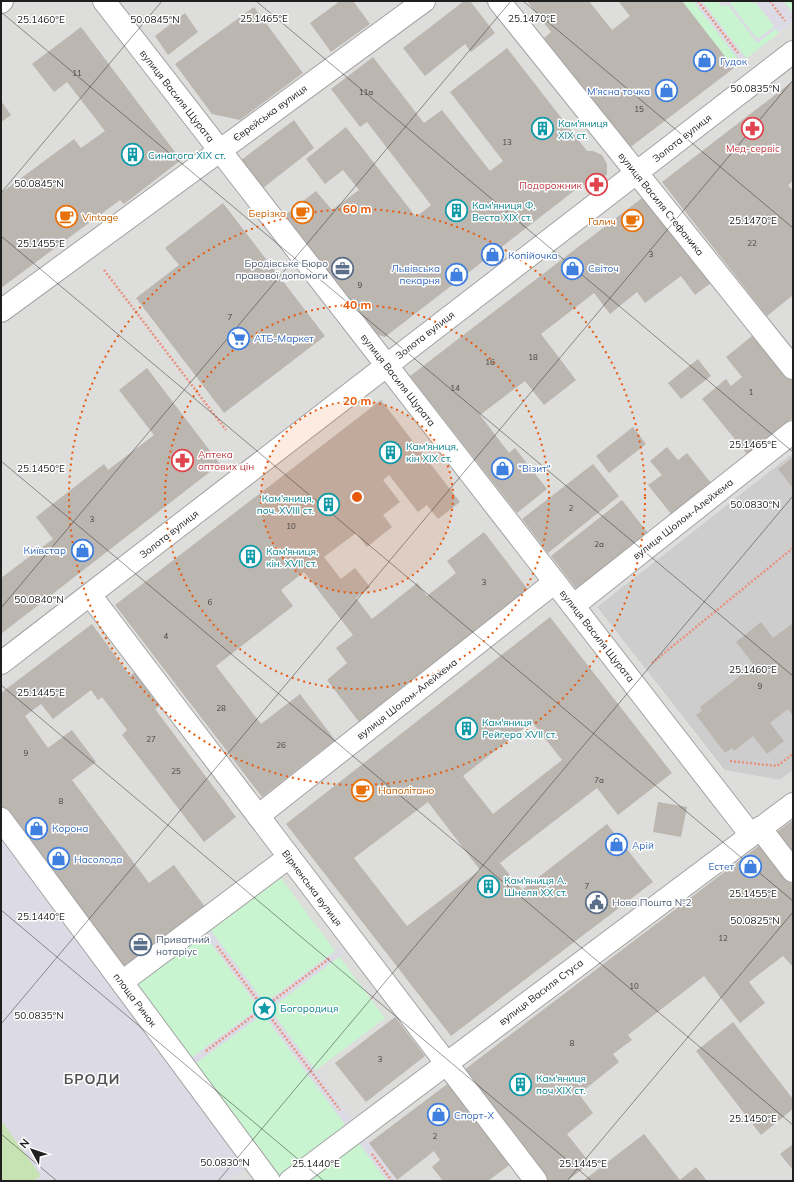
<svg xmlns="http://www.w3.org/2000/svg" width="794" height="1182" font-family="Mulish,sans-serif">
  <rect width="100%" height="100%" fill="#efede7"/>
  <path fill="#dddddc" d="M1 1H793V453L597 607 723 770 780 780 793 770V1181H397L358 1129 290 1181H1Z"/>
  <path fill="#cdcdcd" d="M793 453V770L780 780 724 770 597 607Z"/>
  <path fill="#c7e3b3" d="M1 1120 41 1176 34 1181H1Z"/>
  <g fill="#c9f4d0">
    <path d="M682 1H793V22L734 68Z"/>
    <path d="M274 869 385 1018 315 1071 397 1181H269L122 982Z"/>
  </g>
  <g fill="#dcdbe5">
    <path d="M693 1H702L746 58 741 63Z"/>
    <path d="M718 1H732L730 3 757 39 774 26 756 3 740 1H783L793 12V22L779 33 776 29 757 43 728 5 725 6 720 5Z"/>
    <path d="M1 819 183 1064 259 1008 197 925 204 921 265 1003 351 939 355 945 270 1009 397 1181H387L263 1014 187 1070 255 1162 228 1181H34L41 1176 1 1120Z"/>
  </g>
  <g fill="#bcb6b0" fill-rule="evenodd">
    <path d="M340 1H353L370 24 331 52 310 23Z"/>
    <path d="M464 1H470L495 33 471 52 465 44 425 76 403 48Z"/>
    <path d="M527 1H589L612 30 630 16 618 1H682L734 68 628 149 542 40 551 32Z"/>
    <path d="M254 7 303 73 240 120 212 114 175 64Z"/>
    <path d="M185 13 198 32 168 55 155 36Z"/>
    <path d="M81 27 181 160 124 204 120 200 1 288V193L74 139 81 148 105 131 67 82 54 92 32 64Z"/>
    <path d="M507 48 587 151H593L602 155 607 164V174L600 183 596 185 586 186 583 184 385 337 366 331 280 219 316 191 332 210 359 190 343 170 325 184 306 159 346 127 416 217 431 205 367 122 360 127 331 89 373 57 424 123 442 110 490 171 503 161 450 92Z"/>
    <path d="M793 81V181L788 185 793 191V295L767 316 662 182Z"/>
    <path d="M1 101 11 115 1 122Z"/>
    <path d="M294 120 314 148 258 192 236 164Z"/>
    <path d="M646 195 715 280 695 295 681 276 645 303 637 292 610 314 594 293 541 334 576 380 544 405 525 381 480 415 509 453 515 448 547 489 517 513 410 376Z"/>
    <path d="M223 203 325 336 224 413 136 298 179 265 165 248Z"/>
    <path d="M757 332 793 376V418L747 454 702 399 726 379 731 386 742 377 726 357Z"/>
    <path d="M698 359 711 376 681 399 668 383Z"/>
    <path d="M147 368 220 464 1 634V578L53 539 36 517 104 464 108 470 154 435 119 390Z"/>
    <path d="M381 400 460 502 438 519 427 505 418 512 389 475 383 480 400 502 383 515 392 527 367 547 356 533 324 557 341 579 355 568 370 587 356 598 372 619 417 583 427 596 456 573 447 561 484 532 529 591 359 722 327 680 347 663 336 648 353 635 304 572 281 590 293 606 216 666 261 724 300 694 335 740 262 797 115 605Z"/>
    <path d="M633 427 646 444 609 473 596 456Z"/>
    <path d="M667 447 678 460 687 453 711 483 671 514 648 485 662 475 650 461Z"/>
    <path d="M793 457V488L778 469Z"/>
    <path d="M593 464 619 496 548 553 522 519Z"/>
    <path d="M622 500 648 533 576 589 551 556Z"/>
    <path d="M550 617 672 773 618 815 597 788 500 863 522 890 607 824 653 882 451 1036 286 824ZM532 722 562 760 493 814 463 776ZM428 802 480 870 407 926 354 858Z"/>
    <path d="M761 622 773 638 793 623V716L788 709 770 723 784 741 767 754 753 736 734 751 732 748 725 753 696 715 702 711 700 707 754 665 736 642Z"/>
    <path d="M92 624 130 676 136 671 161 705 155 709 236 817 204 842 122 735 127 730 102 697 98 700 91 690 53 719 41 704 25 716 48 748 72 730 96 762 72 780 149 883 174 865 211 915 122 982 1 819V693Z"/>
    <path d="M658 802 687 807 681 837 653 832Z"/>
    <path d="M793 820V862L773 835Z"/>
    <path d="M760 845 793 886V967L783 956 749 982 765 1003 740 1023 704 976 628 1035 632 1040 613 1054 619 1062 579 1094 593 1113 567 1134 590 1163 567 1181H544L460 1073Z"/>
    <path d="M395 1017 425 1056 366 1102 335 1063Z"/>
    <path d="M733 1022 793 1099V1109L761 1135 696 1051Z"/>
    <path d="M450 1082 512 1163 488 1181H443L432 1167 440 1160 434 1151 397 1180 369 1143Z"/>
    <path d="M644 1134 680 1180 696 1167 707 1181H583Z"/>
    <path d="M793 1144V1170L780 1154Z"/>
  </g>
  <g fill="none" stroke-linecap="round" stroke-linejoin="round">
    <defs>
      <g id="street">
        <path d="M104 1 751 835"/>
        <path d="M499 1 793 368"/>
        <path d="M1 2 2 1"/>
        <path d="M1 311 424 1"/>
        <path d="M90 595 536 1181"/>
        <path d="M573 606 793 432"/>
        <path d="M1 663 793 52"/>
        <path d="M258 816 555 582"/>
        <path d="M1 819 269 1181"/>
        <path d="M760 828 793 871"/>
        <path d="M122 982 289 857"/>
        <path d="M290 1181 793 804"/>
      </g>
    </defs>
    <use href="#street" stroke="#a3a3a3" stroke-width="24"/>
    <g stroke="#ea917d" stroke-width="2.5" stroke-dasharray="2 2" stroke-linecap="butt">
      <path d="M698 1 738 53"/>
      <path d="M770 1 785 21"/>
      <path d="M104 270 226 430"/>
      <path d="M652 663 793 548"/>
      <path d="M730 761 777 766 793 754"/>
      <path d="M217 946 340 1110"/>
      <path d="M206 1051 330 958"/>
      <path d="M372 1154 392 1181"/>
    </g>
    <use href="#street" stroke="#fff" stroke-width="22"/>
  </g>
  <path fill="none" stroke="#1f1f1f" stroke-width="1" stroke-opacity="0.45" d="M256 1 793 452M523 1 793 228M790 1 793 3M1 12 793 676M1 193 162 1M1 236 793 901M1 461 793 1125M1 608 511 1M1 685 592 1181M1 910 324 1181M1 1024 793 80M1 1134 57 1181M218 1181 793 496M567 1181 793 912"/>
  <circle cx="357" cy="497" r="96" fill="#e8590c" fill-opacity=".12"/>
  <g fill="none" stroke="#e8590c" stroke-width="2" stroke-dasharray="2 4">
    <circle cx="357" cy="497" r="96"/>
    <circle cx="357" cy="497" r="192"/>
    <circle cx="357" cy="497" r="288"/>
  </g>
  <defs>
    <symbol id="shop-ring" viewBox="-11 -11 22 22"><circle r="9.5" fill="#fff" stroke="#3f7fe0" stroke-width="1.5"/><path d="M-5-2.5h2.3a2.7 3.5 0 0 1 5.4 0H5L5.5 6h-11ZM-1.5-2.5h3a1.5 2.3 0 0 0-3 0Z" fill="#3f7fe0"/></symbol>
    <symbol id="pharmacy-ring" viewBox="-11 -11 22 22"><circle r="9.5" fill="#fff" stroke="#e0444e" stroke-width="1.5"/><path d="M-2-6h4v4h4v4h-4v4h-4v-4h-4v-4h4Z" fill="#e0444e"/></symbol>
    <symbol id="building-ring" viewBox="-11 -11 22 22"><circle r="9.5" fill="#fff" stroke="#0f9aa8" stroke-width="1.5"/><path d="M-4-6H4V6H1V3H-1V6H-4ZM-2.5-4.3h1.7v1.8h-1.7ZM.8-4.3h1.7v1.8H.8ZM-2.5-1h1.7V.8h-1.7ZM.8-1h1.7V.8H.8Z" fill="#0f9aa8"/></symbol>
    <symbol id="cafe-ring" viewBox="-11 -11 22 22"><circle r="9.5" fill="#fff" stroke="#e8710a" stroke-width="1.5"/><path d="M-5.5-4.5H6V0H3Q3 3.5 0 3.5H-2.5Q-5.5 3.5-5.5 0ZM3-3.2v2h1.7v-2ZM-6 4.5H4V6H-6Z" fill="#e8710a"/></symbol>
    <symbol id="office-ring" viewBox="-11 -11 22 22"><circle r="9.5" fill="#fff" stroke="#5c6f8a" stroke-width="1.5"/><path d="M-6-3h4V-5.5h4V-3h4V5H-6ZM-1-4.5V-3h2v-1.5ZM-6 0V1H6V0Z" fill="#5c6f8a"/></symbol>
    <symbol id="supermarket-ring" viewBox="-11 -11 22 22"><circle r="9.5" fill="#fff" stroke="#3f7fe0" stroke-width="1.5"/><path d="M-6-5.5h2.5l.6 2H6L4.5 2H-2.5L-4.4-4H-6ZM-1.5 3.2a1.3 1.3 0 1 0 .1 0ZM3 3.2a1.3 1.3 0 1 0 .1 0Z" fill="#3f7fe0"/></symbol>
    <symbol id="civic-ring" viewBox="-11 -11 22 22"><circle r="9.5" fill="#fff" stroke="#5c6f8a" stroke-width="1.5"/><path d="M-.6-6.5H3V-4.5H.6V-3L4-1V1h2V6H-6V1h2V-1L-.6-3ZM-1.2 2.5V6h2.4V2.5Z" fill="#5c6f8a"/></symbol>
    <symbol id="sight-ring" viewBox="-11 -11 22 22"><circle r="9.5" fill="#fff" stroke="#0f9aa8" stroke-width="1.5"/><path d="M0-6L1.8-2.2L6-1.7L2.9 1.2L3.7 5.4L0 3.3L-3.7 5.4L-2.9 1.2L-6-1.7L-1.8-2.2Z" fill="#0f9aa8"/></symbol>
  </defs>
  <g fill-rule="evenodd">
    <use href="#shop-ring" x="692" y="48" width="25" height="25"/>
    <use href="#shop-ring" x="654" y="78" width="25" height="25"/>
    <use href="#pharmacy-ring" x="740" y="116" width="25" height="25"/>
    <use href="#building-ring" x="530" y="116" width="25" height="25"/>
    <use href="#building-ring" x="120" y="142" width="25" height="25"/>
    <use href="#pharmacy-ring" x="584" y="172" width="25" height="25"/>
    <use href="#building-ring" x="444" y="198" width="25" height="25"/>
    <use href="#cafe-ring" x="290" y="200" width="25" height="25"/>
    <use href="#cafe-ring" x="54" y="204" width="25" height="25"/>
    <use href="#cafe-ring" x="620" y="208" width="25" height="25"/>
    <use href="#shop-ring" x="480" y="242" width="25" height="25"/>
    <use href="#shop-ring" x="560" y="256" width="25" height="25"/>
    <use href="#office-ring" x="330" y="256" width="25" height="25"/>
    <use href="#shop-ring" x="444" y="262" width="25" height="25"/>
    <use href="#supermarket-ring" x="226" y="326" width="25" height="25"/>
    <use href="#building-ring" x="378" y="440" width="25" height="25"/>
    <use href="#pharmacy-ring" x="170" y="448" width="25" height="25"/>
    <use href="#shop-ring" x="490" y="456" width="25" height="25"/>
    <use href="#building-ring" x="316" y="492" width="25" height="25"/>
    <use href="#shop-ring" x="70" y="538" width="25" height="25"/>
    <use href="#building-ring" x="238" y="544" width="25" height="25"/>
    <use href="#building-ring" x="454" y="716" width="25" height="25"/>
    <use href="#cafe-ring" x="350" y="778" width="25" height="25"/>
    <use href="#shop-ring" x="24" y="816" width="25" height="25"/>
    <use href="#shop-ring" x="604" y="832" width="25" height="25"/>
    <use href="#shop-ring" x="46" y="846" width="25" height="25"/>
    <use href="#shop-ring" x="738" y="854" width="25" height="25"/>
    <use href="#building-ring" x="476" y="874" width="25" height="25"/>
    <use href="#civic-ring" x="584" y="890" width="25" height="25"/>
    <use href="#office-ring" x="128" y="932" width="25" height="25"/>
    <use href="#sight-ring" x="252" y="996" width="25" height="25"/>
    <use href="#building-ring" x="508" y="1072" width="25" height="25"/>
    <use href="#shop-ring" x="426" y="1102" width="25" height="25"/>
  </g>
  <g text-anchor="middle" dominant-baseline="central" stroke-width="3" stroke-linejoin="round" paint-order="stroke">
    <g font-size="8" fill="#464543">
      <text x="77" y="73">11</text>
      <text x="366" y="92">11а</text>
      <text x="639" y="109">15</text>
      <text x="507" y="142">13</text>
      <text x="752" y="243">22</text>
      <text x="651" y="254">3</text>
      <text x="360" y="285">9</text>
      <text x="230" y="317">7</text>
      <text x="533" y="357">18</text>
      <text x="490" y="362">16</text>
      <text x="455" y="388">14</text>
      <text x="751" y="392">1</text>
      <text x="571" y="508">2</text>
      <text x="92" y="519">3</text>
      <text x="291" y="526">10</text>
      <text x="599" y="544">2а</text>
      <text x="484" y="582">3</text>
      <text x="210" y="602">6</text>
      <text x="166" y="636">4</text>
      <text x="760" y="686">9</text>
      <text x="221" y="708">28</text>
      <text x="151" y="739">27</text>
      <text x="281" y="745">26</text>
      <text x="26" y="753">9</text>
      <text x="176" y="771">25</text>
      <text x="599" y="780">7а</text>
      <text x="61" y="801">8</text>
      <text x="587" y="886">7</text>
      <text x="723" y="938">12</text>
      <text x="634" y="986">10</text>
      <text x="572" y="1043">8</text>
      <text x="380" y="1059">3</text>
      <text x="435" y="1136">2</text>
    </g>
    <g font-size="10" fill="#366cbe" stroke="#fff" text-anchor="start">
      <text x="720" y="61">Гудок</text>
      <text x="650" y="91" text-anchor="end">М'ясна точка</text>
      <text x="508" y="255">Копійочка</text>
      <text x="440" y="268" text-anchor="end">Львівська<tspan x="440" dy="12">пекарня</tspan></text>
      <text x="588" y="268">Світоч</text>
      <text x="254" y="338">АТБ-Маркет</text>
      <text x="518" y="468">"Візит"</text>
      <text x="66" y="550" text-anchor="end">Київстар</text>
      <text x="52" y="828">Корона</text>
      <text x="632" y="845">Арій</text>
      <text x="74" y="859">Насолода</text>
      <text x="734" y="866" text-anchor="end">Естет</text>
      <text x="454" y="1115">Спорт-X</text>
    </g>
    <g font-size="10" fill="#1f1f1f" stroke="#fff">
      <text transform="translate(177 96) rotate(52)">вулиця Василя Щурата</text>
      <text transform="translate(270 113) rotate(-36)">Єврейська вулиця</text>
      <text transform="translate(682 138) rotate(-38)">Золота вулиця</text>
      <text transform="translate(661 204) rotate(51)">вулиця Василя Стефаника</text>
      <text transform="translate(425 335) rotate(-38)">Золота вулиця</text>
      <text transform="translate(398 380) rotate(52)">вулиця Василя Щурата</text>
      <text transform="translate(683 519) rotate(-38)">вулиця Шолом-Алейхема</text>
      <text transform="translate(169 534) rotate(-38)">Золота вулиця</text>
      <text transform="translate(597 636) rotate(52)">вулиця Василя Щурата</text>
      <text transform="translate(407 699) rotate(-38)">вулиця Шолом-Алейхема</text>
      <text transform="translate(312 888) rotate(53)">Вірменська вулиця</text>
      <text transform="translate(541 992) rotate(-37)">вулиця Василя Стуса</text>
      <text transform="translate(135 1000) rotate(53)">площа Ринок</text>
    </g>
    <g font-size="10" fill="#0d838f" stroke="#fff" text-anchor="start">
      <text x="558" y="123">Кам'яниця<tspan x="558" dy="12">XIX ст.</tspan></text>
      <text x="148" y="155">Синагога XIX ст.</text>
      <text x="472" y="205">Кам'яниця Ф.<tspan x="472" dy="12">Веста XIX ст.</tspan></text>
      <text x="406" y="446">Кам'яниця,<tspan x="406" dy="12">кін XIX ст.</tspan></text>
      <text x="314" y="498" text-anchor="end">Кам'яниця,<tspan x="314" dy="12">поч. XVIII ст.</tspan></text>
      <text x="266" y="551">Кам'яниця,<tspan x="266" dy="12">кін. XVII ст.</tspan></text>
      <text x="482" y="722">Кам'яниця<tspan x="482" dy="12">Рейгера XVII ст.</tspan></text>
      <text x="504" y="880">Кам'яниця А.<tspan x="504" dy="12">Шнеля XX cт.</tspan></text>
      <text x="280" y="1008">Богородиця</text>
      <text x="536" y="1078">Кам'яниця<tspan x="536" dy="12">поч XIX ст.</tspan></text>
    </g>
    <g font-size="10" fill="#be3a42" stroke="#fff">
      <text x="753" y="148">Мед-сервіс</text>
      <text x="582" y="185" text-anchor="end">Подорожник</text>
      <text x="198" y="454" text-anchor="start">Аптека<tspan x="198" dy="12">оптових цін</tspan></text>
    </g>
    <g font-size="10" fill="#c56008" stroke="#fff" text-anchor="end">
      <text x="286" y="213">Берізка</text>
      <text x="82" y="217" text-anchor="start">Vintage</text>
      <text x="616" y="221">Галич</text>
      <text x="378" y="790" text-anchor="start">Наполітано</text>
    </g>
    <g font-size="10" fill="#4e5e75" stroke="#fff" text-anchor="start">
      <text x="328" y="263" text-anchor="end">Бродівське Бюро<tspan x="328" dy="12">правової допомоги</tspan></text>
      <text x="612" y="902">Нова Пошта №2</text>
      <text x="156" y="939">Приватний<tspan x="156" dy="12">нотаріус</tspan></text>
    </g>
    <g font-size="14" font-weight="bold" letter-spacing="1" fill="#525252" stroke="#fff">
      <text x="92" y="1079">БРОДИ</text>
    </g>
  </g>
  <g font-size="10" text-anchor="middle" fill="#1f1f1f" stroke="#fff" stroke-width="3" stroke-linejoin="round" paint-order="stroke">
    <text x="264" y="22">25.1465°E</text>
    <text x="532" y="22">25.1470°E</text>
    <text x="41" y="23">25.1460°E</text>
    <text x="155" y="23">50.0845°N</text>
    <text x="755" y="92">50.0835°N</text>
    <text x="39" y="187">50.0845°N</text>
    <text x="753" y="224">25.1470°E</text>
    <text x="41" y="247">25.1455°E</text>
    <text x="753" y="448">25.1465°E</text>
    <text x="41" y="472">25.1450°E</text>
    <text x="755" y="508">50.0830°N</text>
    <text x="39" y="603">50.0840°N</text>
    <text x="753" y="673">25.1460°E</text>
    <text x="41" y="696">25.1445°E</text>
    <text x="753" y="897">25.1455°E</text>
    <text x="41" y="920">25.1440°E</text>
    <text x="755" y="924">50.0825°N</text>
    <text x="39" y="1019">50.0835°N</text>
    <text x="753" y="1122">25.1450°E</text>
    <text x="225" y="1166">50.0830°N</text>
    <text x="316" y="1167">25.1440°E</text>
    <text x="583" y="1167">25.1445°E</text>
  </g>
  <circle cx="357" cy="497" r="6" fill="#e8590c" stroke="#fff" stroke-width="2"/>
  <g font-size="12" text-anchor="middle" font-weight="bold" fill="#e8590c" stroke="#fff" stroke-width="3" stroke-linejoin="round" paint-order="stroke">
    <text x="357" y="213">60 m</text>
    <text x="357" y="309">40 m</text>
    <text x="357" y="405">20 m</text>
  </g>
  <rect width="794" height="1182" fill="none" stroke="#1f1f1f" stroke-width="4"/>
  <g transform="translate(32 1150) rotate(310)" stroke="#ffffff" stroke-width="3" paint-order="stroke">
  <path d="M0-3L7 15L0 10L-7 15Z" fill="#1f1f1f"/>
  <text y="-6" font-size="11" font-weight="bold" text-anchor="middle" fill="#1f1f1f">N</text>
  </g>
</svg>
